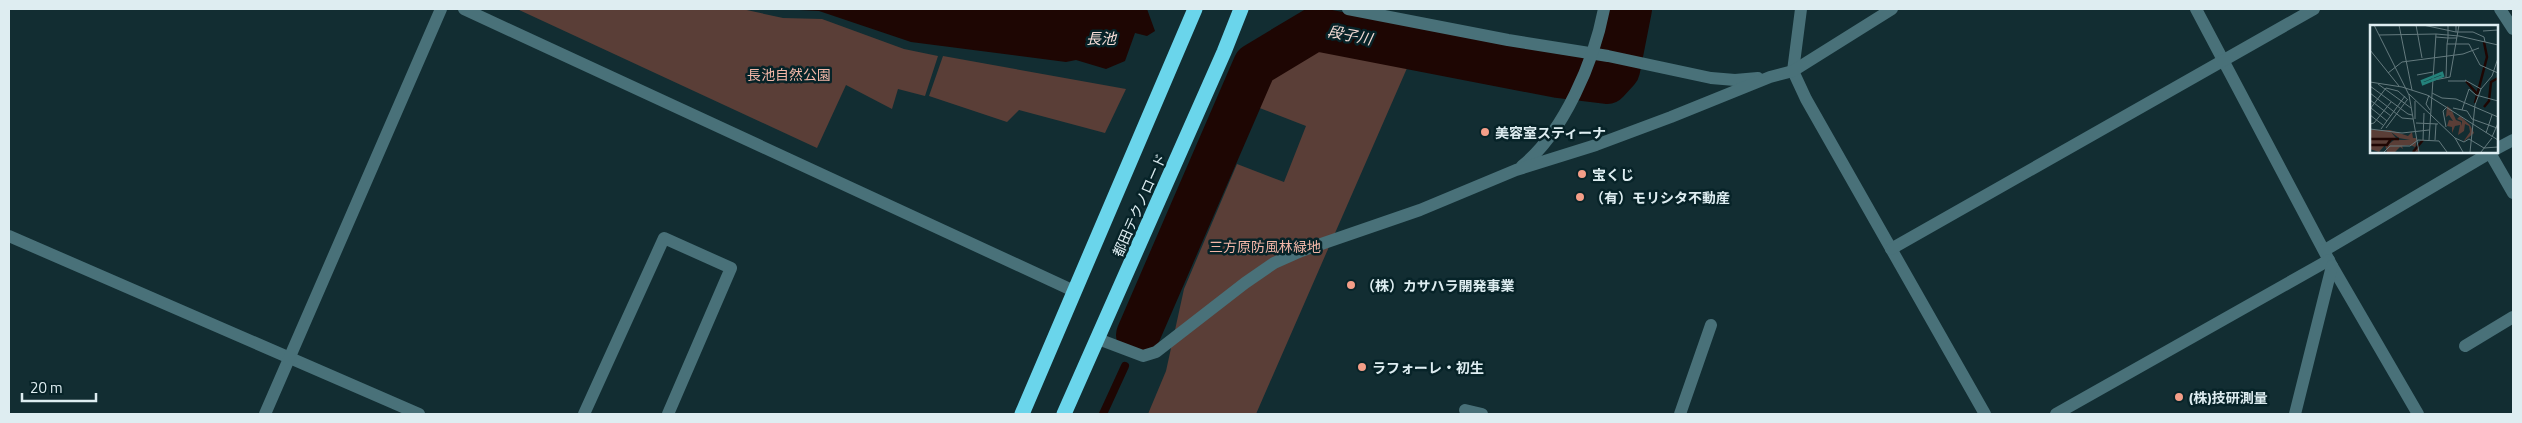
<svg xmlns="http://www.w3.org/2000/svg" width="2522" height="423" font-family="'Titillium Web','Noto Sans JP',sans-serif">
  <rect width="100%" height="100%" fill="#122d32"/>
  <g fill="#5a3e37">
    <path d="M517 9H742L783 18 822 19 904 49 938 56 925 96 898 89 892 109 846 85 817 148Z"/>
    <path d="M1318 42 1411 59 1256 414H1148L1166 371 1184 289 1237 164 1284 182 1306 126 1257 107 1270 73Z"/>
    <path d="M943 56 1126 89 1105 133 1019 110 1007 122 929 96Z"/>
  </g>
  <path fill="#1e0603" d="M780 9H1147L1155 31 1147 36 1135 33 1125 61 1106 69 1076 60 1066 62 911 42 819 11Z"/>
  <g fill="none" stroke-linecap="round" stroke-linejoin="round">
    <path stroke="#1e0603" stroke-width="8" d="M1103 414 1125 366"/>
    <path stroke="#1e0603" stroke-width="44" d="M1138 335 1255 65 1315 29 1558 76 1607 82 1618 70 1630 9"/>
    <g stroke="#497179" stroke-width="12">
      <path d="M464 9 1074 291"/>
      <path d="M1348 9 1508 40 1608 56 1711 78 1735 80 1758 78"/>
      <path d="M1801 9 1793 71 1806 99 1985 414"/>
      <path d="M2196 9 2332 266 2418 414"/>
      <path d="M2500 9 2513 29"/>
      <path d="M2496 149 2513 140"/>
      <path d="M2490 153 2513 193"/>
      <path d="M1522 166C1564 132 1594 61 1604 9"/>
      <path d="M9 236 419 414"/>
      <path d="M1891 249 2314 9"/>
      <path d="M2325 250 2493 151"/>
      <path d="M1098 339 1143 356 1156 352 1245 283 1274 263 1301 251 1420 210 1516 170 1596 145 1671 117 1770 77 1793 71 1892 9"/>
      <path d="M2465 346 2513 317"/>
      <path d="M1465 410 1482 414"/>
      <path d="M265 414 441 9"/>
      <path d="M584 414 664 238 731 268 668 414"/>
      <path d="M1680 414 1711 325"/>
      <path d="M2056 414 2329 260"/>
      <path d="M2295 414 2332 266"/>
    </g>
    <g stroke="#6ad5eb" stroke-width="15">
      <path d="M1022 414 1195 9"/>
      <path d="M1064 414 1224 52 1241 9"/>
    </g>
  </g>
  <g fill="#f49e88" stroke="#072328" stroke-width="2">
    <circle cx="1485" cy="132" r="5"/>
    <circle cx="1582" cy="174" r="5"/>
    <circle cx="1580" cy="197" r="5"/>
    <circle cx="1351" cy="285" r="5"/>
    <circle cx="1362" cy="367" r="5"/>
    <circle cx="2179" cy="397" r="5"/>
  </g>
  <g text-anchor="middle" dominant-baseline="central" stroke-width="5" stroke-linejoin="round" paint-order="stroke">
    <g font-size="14" fill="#f3b7a8" stroke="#072328">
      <text x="789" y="74">長池自然公園</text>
      <text x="1265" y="246">三方原防風林緑地</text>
    </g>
    <g font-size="14" font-weight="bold" fill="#deedf1" stroke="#072328" text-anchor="start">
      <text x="1495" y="132">美容室スティーナ</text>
      <text x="1592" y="174">宝くじ</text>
      <text x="1590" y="197">（有）モリシタ不動産</text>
      <text x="1361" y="285">（株）カサハラ開発事業</text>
      <text x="1372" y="367">ラフォーレ・初生</text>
      <text x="2189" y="397">(株)技研測量</text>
    </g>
    <g font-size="14" fill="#deedf1" stroke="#072328">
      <text transform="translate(1139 205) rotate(-66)">都田テクノロード</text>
    </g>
    <g font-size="15" font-style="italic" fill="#f6ddd7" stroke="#072328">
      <text transform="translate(1350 35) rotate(11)">段子川</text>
      <text x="1101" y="38">長池</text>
    </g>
  </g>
  <g transform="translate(2370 25)">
    <rect width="128" height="128" fill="#122d32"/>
    <path d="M77 81 82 85 79 87 82 86 86 95 91 97 92 101V96L87 94 90 91 100 100 104 108 93 117 100 107 99 101 95 99 94 106 88 110 90 100 85 101 82 108V102L77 101 79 95 83 96 79 90 76 92ZM0 105H20L38 111 42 107 43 113H47L45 124 48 122V127L44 126 45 122 40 120 32 121 33 124 30 122 25 127H17L15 120 9 127 0 124V115H21L19 119 24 115H40L29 113 21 107 26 113H0Z" fill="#5a3e37"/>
    <path fill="none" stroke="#1e0603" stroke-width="2.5" d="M96 56 107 69M105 78 117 32 114 17M114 82 119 76 121 57 128 53M0 114H29M0 120H17L21 114M43 127 53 115"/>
    <path fill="none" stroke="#647a7e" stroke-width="1" d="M4 0 39 70 49 127M29 0 42 65M46 0 52 33M53 0 86 7M86 0V7H103L114 12 115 17M113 6 128 5M66 9 89 11 128 20M9 10 66 9 59 115M66 12 78 13V0M77 19 78 13H87M0 25 29 61M18 48 32 37 93 29 109 23M47 50 63 47M76 53 77 19H99L110 40 128 48M95 55 111 64 122 51 128 33M59 56 80 52 89 0M78 56H96M0 57 32 62 57 70 128 115M8 59 41 83M0 61 38 89 42 90M0 68 32 93 43 94M62 68 72 73 86 74 128 92M39 69 85 113 94 117 99 114 114 123 128 122M59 70 56 79 60 85M0 75 21 91M45 76V94M1 83 17 96M83 83 97 86 102 94 127 103M0 84 16 63 28 66 38 75M92 85 99 64 106 70 128 76M0 90 13 100M46 98 68 99M0 99 4 98 21 77M76 102 73 86 77 82M16 103 37 75M0 104 32 108 59 105M11 104 35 71M116 108 122 90M122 112 128 98M85 113 93 127M53 115 54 88M65 115 66 99M40 121 48 115 69 116 77 127M14 127 20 121H40M100 127 105 80 111 64M111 127 122 113"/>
    <path fill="#24827b" fill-opacity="0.15" stroke="#24827b" stroke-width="2.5" d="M72 48 73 51 53 59 52 56Z"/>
    <rect width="128" height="128" fill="none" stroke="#deedf1" stroke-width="2.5"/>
  </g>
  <rect width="2522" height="423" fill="none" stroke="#deedf1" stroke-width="20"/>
  <path d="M22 393v8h74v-8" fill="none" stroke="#deedf1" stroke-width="2.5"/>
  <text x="30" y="393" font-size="15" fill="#deedf1" stroke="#072328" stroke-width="4" paint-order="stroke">20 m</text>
</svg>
